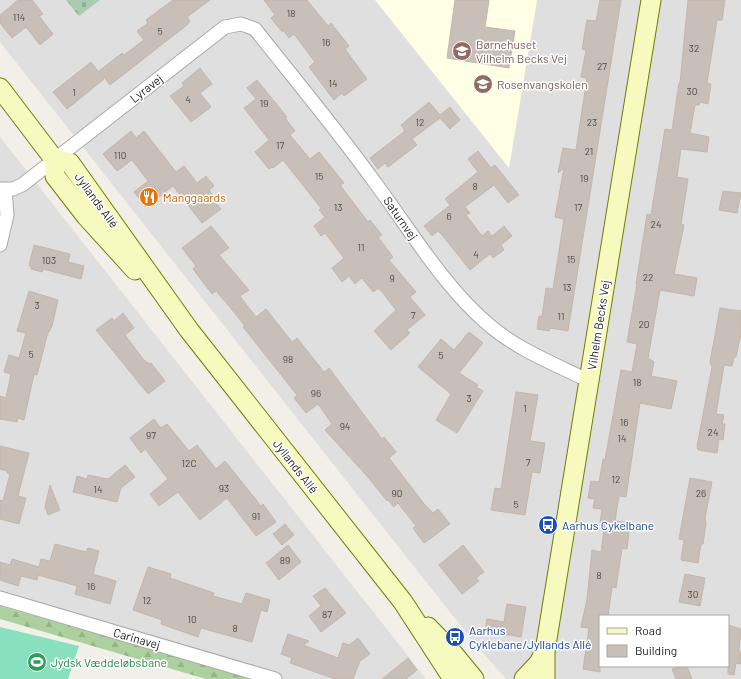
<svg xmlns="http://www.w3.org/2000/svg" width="741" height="679" font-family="Barlow,sans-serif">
  <defs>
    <pattern id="forest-firs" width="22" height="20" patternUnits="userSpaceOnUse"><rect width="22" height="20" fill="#add19e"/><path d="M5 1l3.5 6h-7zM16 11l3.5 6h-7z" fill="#95b388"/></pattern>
    <pattern id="cemetery-stones" width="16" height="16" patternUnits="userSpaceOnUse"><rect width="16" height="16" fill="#aacbaf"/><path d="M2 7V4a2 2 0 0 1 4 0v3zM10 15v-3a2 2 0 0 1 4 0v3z" fill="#92ae96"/></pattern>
  </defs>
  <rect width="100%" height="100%" fill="#f2efe9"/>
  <g fill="#e0dfdf" fill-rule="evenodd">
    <path d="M0 0H741V679H506L476 645 0 42ZM600 616H728V666H600Z"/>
    <path d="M0 137 426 679H258L0 606Z"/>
  </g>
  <path fill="#ffffe5" d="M375 0H537L509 168Z"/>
  <path fill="url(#forest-firs)" d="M0 606 258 679H206L0 619Z"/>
  <path fill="url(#cemetery-stones)" d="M66 0H100L79 16Z"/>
  <path fill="#88e0be" d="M0 627 79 646 68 679H0Z"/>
  <g fill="#c7bfb8" stroke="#c4b6ab">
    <path d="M18 0H32L43 14 39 16 53 34 40 45 26 27 12 38 0 23V15Z"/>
    <path d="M173 0H210L187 17 190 21 187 25 110 85 99 71 122 53 124 55 144 40 137 31 148 23 146 20Z"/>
    <path d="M264 0H307L328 26 331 23 349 46 345 49 367 79 344 96 342 93 334 100 309 67 315 62 294 34 289 38 283 30 282 32 271 18 275 15Z"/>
    <path d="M455 0H489L485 27 515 31 509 68 447 58Z"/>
    <path d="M600 0H621L568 331 550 328 549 331 537 329 539 316 542 317 546 288 553 289 564 219 555 217 564 168 558 173 563 148 576 150 587 78 581 77 586 50 582 49 587 20 596 21Z"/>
    <path d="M688 0H725L722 20H717L707 83 711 84 708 104 700 102 699 105H695L690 133 709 137 707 152 681 149 677 177 688 179 681 224 684 225 674 274 697 278 694 296 660 290 648 358 654 362 651 376 677 381 671 409 640 403 626 497 619 496 615 521 630 523 627 549 622 548 616 588 612 587 608 616H600V672L583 669 589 628 581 627 587 599 592 550 601 552 605 523H600L602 509 593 508 595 499 588 498 591 481 599 482 603 459 605 460 621 370 632 372 637 344 627 342 637 284H636L647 214 651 215 665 129 672 130 679 83H680Z"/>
    <path d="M91 62 104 79 67 109 53 92Z"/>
    <path d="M200 68 212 84 200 93 211 107 191 122 170 96 184 86 182 83Z"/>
    <path d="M257 80 287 117 285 118 295 131 290 135 310 159 319 152 344 183 340 185 368 222 370 220 382 235 378 237 393 257 389 260 416 292 410 297 425 315 407 330 410 333 391 350 374 331 396 310 379 288 373 292 362 278 355 284 349 276 342 282 332 268 344 258 325 233 321 236 314 226 325 217 319 210 321 208 283 160 273 168 272 167 269 169 255 152 269 140 244 108 256 99 247 88Z"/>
    <path d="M429 102 440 115 450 107 460 120 450 129 440 118 412 139 417 145 388 167 385 163 378 169 370 158 405 131 401 125Z"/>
    <path d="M131 131 136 138 144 131 176 172 184 166 197 183 206 176 214 186 209 190 218 202 216 203 221 209 202 223 173 186 146 207 134 192 148 181 132 160 117 171 103 154Z"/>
    <path d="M478 151 491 168 495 165 519 195 508 203 494 185 465 207 470 213 466 215 482 236 488 231 492 236 504 226 512 236 501 245 504 250 493 258 490 254 470 270 442 235 438 231 432 236 424 226 450 205 445 199 478 172 468 159Z"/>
    <path d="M723 191 741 193 737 213 719 210Z"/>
    <path d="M211 226 229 248 219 255 249 290 240 296 256 317 266 309 292 342 297 338 324 372 329 368 382 439 384 437 396 452 389 458 425 505 433 513 438 509 450 524 424 543 413 528 416 526 398 503 394 507 388 500 387 501 367 476 325 430 332 424 318 404 306 413 294 398 297 395 243 327 245 326 229 306 216 291 212 294 193 269 196 266 182 248Z"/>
    <path d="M34 245 70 254 68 262 84 266 81 279 43 269 42 272 31 269V266H29Z"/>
    <path d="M29 291 58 300 52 326 49 332H48L37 375 34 374 24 420 18 418 17 422 0 419V396L6 398 11 374 4 372 9 355 19 358 26 333 17 331Z"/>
    <path d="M720 308 741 311V333L736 357H734L732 366 724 365 716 414 724 415 722 424H725L723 440 719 439 717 453 698 450 697 446 712 367 710 362Z"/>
    <path d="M123 313 134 328 125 335 143 359 149 364 151 363 165 381 148 394 96 330 112 318 114 321Z"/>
    <path d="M469 332 483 343 459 373 478 385 476 387 483 391 457 433 436 420 451 394 418 367 441 339 454 350Z"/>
    <path d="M516 392 538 395 530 441 545 443 540 473 532 472 525 515 491 510 495 488 501 489Z"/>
    <path d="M154 419 161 428 167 424 189 451 197 445 216 469 225 461 261 506 263 504 276 522 256 536 227 498 200 520 178 492 159 506 150 494 168 479 145 449 141 453 130 438Z"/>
    <path d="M0 446 29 453 18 496 26 498 19 524 0 519V500L3 501 10 474 7 473V471L0 469Z"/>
    <path d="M125 465 135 477 121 488 117 502 73 492 77 476 87 479 88 475 108 479Z"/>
    <path d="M690 478 712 482 705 518 706 523 703 544H701L698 563 681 560 684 540 679 539Z"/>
    <path d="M50 485 60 510 48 515 45 507Z"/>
    <path d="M285 524 294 535 282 545 273 534Z"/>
    <path d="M55 544 86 552 88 548 99 551 93 574 116 581 110 604 75 594 77 586 38 575 37 580 21 576 18 586 0 580V562L10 565 12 559 39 567 41 559 50 561Z"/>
    <path d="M288 545 301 562 279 580 266 563Z"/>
    <path d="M463 545 484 572 476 578 479 581 462 594 439 565Z"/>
    <path d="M148 567 171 574 170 578 214 593 213 596 242 604 246 593 270 600 267 612 261 610 252 642 201 628 198 637 161 624 162 620 133 610Z"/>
    <path d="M685 574 705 578 700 606 679 602Z"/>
    <path d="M325 588 346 613 321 632 309 616 321 606 313 596Z"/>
    <path d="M507 604 526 607 521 637 485 631 487 619 504 622Z"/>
    <path d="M728 625 741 629 739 652H741V664L736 663 734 675 728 674Z"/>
    <path d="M288 634 309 641 303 645 338 658 343 643 349 645 358 638 370 654 360 661 353 679H335L290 663 292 658 281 654Z"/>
    <path d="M408 658 417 670 406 679H382Z"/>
    <path d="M682 666H687L692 679H676L672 669Z"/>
  </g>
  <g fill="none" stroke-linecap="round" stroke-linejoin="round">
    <defs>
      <g id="street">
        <path d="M0 189H13L22 185 225 27 241 24 255 29C296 81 338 131 376 184 411 231 444 287 489 325 518 350 555 364 589 381"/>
        <path d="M0 245 7 215 5 190"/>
        <path d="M0 598 275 679"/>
      </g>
      <g id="secondary">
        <path d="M0 88 54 159 55 176 86 216 135 270"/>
        <path d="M54 159 70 163 189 330 403 602 453 679"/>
        <path d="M428 627 451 651 474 679"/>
        <path d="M524 679 539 663 545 651"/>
        <path d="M545 679V651L651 0"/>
      </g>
    </defs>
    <use href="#street" stroke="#a9a9a9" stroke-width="15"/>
    <use href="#secondary" stroke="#707d05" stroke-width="21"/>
    <use href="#street" stroke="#fff" stroke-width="13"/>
    <use href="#secondary" stroke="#f7fabf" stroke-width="19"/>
  </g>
  <defs>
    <symbol id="school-disc" viewBox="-11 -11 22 22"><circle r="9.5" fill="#8d6e63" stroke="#fff"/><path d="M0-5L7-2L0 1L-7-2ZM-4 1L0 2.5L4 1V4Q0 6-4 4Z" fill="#fff"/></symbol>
    <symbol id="restaurant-disc" viewBox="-11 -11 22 22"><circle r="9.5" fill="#e8710a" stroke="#fff"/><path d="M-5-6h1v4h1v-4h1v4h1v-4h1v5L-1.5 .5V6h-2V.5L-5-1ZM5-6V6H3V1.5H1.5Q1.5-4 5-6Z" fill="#fff"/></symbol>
    <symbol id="bus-disc" viewBox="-11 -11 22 22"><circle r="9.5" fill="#1a4fb4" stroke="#fff"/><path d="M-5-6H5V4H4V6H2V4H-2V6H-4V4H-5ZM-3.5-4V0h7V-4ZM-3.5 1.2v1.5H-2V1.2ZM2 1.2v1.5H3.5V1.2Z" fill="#fff"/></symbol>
    <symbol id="stadium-disc" viewBox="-11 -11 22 22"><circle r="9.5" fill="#2e9e5b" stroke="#fff"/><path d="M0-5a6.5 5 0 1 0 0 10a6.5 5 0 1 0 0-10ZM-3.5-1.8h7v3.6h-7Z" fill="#fff"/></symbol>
  </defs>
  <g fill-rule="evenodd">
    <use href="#school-disc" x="451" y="40" width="22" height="22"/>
    <use href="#school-disc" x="472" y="73" width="22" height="22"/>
    <use href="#restaurant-disc" x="138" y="186" width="22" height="22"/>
    <use href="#bus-disc" x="537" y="514" width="22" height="22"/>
    <use href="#bus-disc" x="444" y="626" width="22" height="22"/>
    <use href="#stadium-disc" x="26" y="651" width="22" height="22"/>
  </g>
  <g text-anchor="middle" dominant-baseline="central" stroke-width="3" stroke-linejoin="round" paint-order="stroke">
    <g font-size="10" fill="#4b4948">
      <text x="291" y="13">18</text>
      <text x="19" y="17">114</text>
      <text x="160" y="31">5</text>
      <text x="326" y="42">16</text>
      <text x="694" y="48">32</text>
      <text x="602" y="66">27</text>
      <text x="333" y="83">14</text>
      <text x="692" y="91">30</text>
      <text x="74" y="92">1</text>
      <text x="188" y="99">4</text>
      <text x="264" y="103">19</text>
      <text x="420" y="122">12</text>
      <text x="592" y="122">23</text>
      <text x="280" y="145">17</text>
      <text x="589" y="151">21</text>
      <text x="120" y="155">110</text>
      <text x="319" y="176">15</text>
      <text x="584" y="178">19</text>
      <text x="475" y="186">8</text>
      <text x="338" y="207">13</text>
      <text x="578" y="207">17</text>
      <text x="449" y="216">6</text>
      <text x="656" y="224">24</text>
      <text x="361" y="247">11</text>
      <text x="476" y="254">4</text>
      <text x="571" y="259">15</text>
      <text x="49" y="260">103</text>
      <text x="648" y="277">22</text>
      <text x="392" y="278">9</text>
      <text x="567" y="287">13</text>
      <text x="37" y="305">3</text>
      <text x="413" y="315">7</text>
      <text x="561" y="316">11</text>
      <text x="644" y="324">20</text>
      <text x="31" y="354">5</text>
      <text x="441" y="355">5</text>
      <text x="288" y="359">98</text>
      <text x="637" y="382">18</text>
      <text x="316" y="393">96</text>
      <text x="469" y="398">3</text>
      <text x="525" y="408">1</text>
      <text x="624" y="422">16</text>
      <text x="345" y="426">94</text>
      <text x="713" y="432">24</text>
      <text x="151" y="435">97</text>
      <text x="622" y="438">14</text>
      <text x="528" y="462">7</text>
      <text x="189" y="463">12C</text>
      <text x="616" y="479">12</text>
      <text x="224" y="488">93</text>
      <text x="98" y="489">14</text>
      <text x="397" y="493">90</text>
      <text x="701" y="493">26</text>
      <text x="516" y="504">5</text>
      <text x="256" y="516">91</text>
      <text x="285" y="560">89</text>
      <text x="599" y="575">8</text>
      <text x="91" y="586">16</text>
      <text x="693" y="594">30</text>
      <text x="147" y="600">12</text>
      <text x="327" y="614">87</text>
      <text x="192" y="619">10</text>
      <text x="235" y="628">8</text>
    </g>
    <g font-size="12" fill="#785e54" stroke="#fff" text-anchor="start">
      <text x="476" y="44">Børnehuset<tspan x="476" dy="14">Vilhelm Becks Vej</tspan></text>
      <text x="497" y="84">Rosenvangskolen</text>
    </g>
    <g font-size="12" fill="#222" stroke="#fff">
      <text transform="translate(146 88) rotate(-38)">Lyravej</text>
      <text transform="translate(97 200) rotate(54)">Jyllands Allé</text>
      <text transform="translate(401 218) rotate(55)">Saturnvej</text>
      <text transform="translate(598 325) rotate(-81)">Vilhelm Becks Vej</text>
      <text transform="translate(296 466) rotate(52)">Jyllands Allé</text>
      <text transform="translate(137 638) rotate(16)">Carinavej</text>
    </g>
    <g font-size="12" fill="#c56008" stroke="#fff" text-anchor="start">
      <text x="163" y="197">Manggaards</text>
    </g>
    <g font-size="12" fill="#164399" stroke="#fff" text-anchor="start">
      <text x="562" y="525">Aarhus Cykelbane</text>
      <text x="469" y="630">Aarhus<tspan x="469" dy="14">Cyklebane/Jyllands Allé</tspan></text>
    </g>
    <g font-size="12" fill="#27864d" stroke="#fff" text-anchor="start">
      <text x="51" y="662">Jydsk Væddeløbsbane</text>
    </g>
  </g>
  <rect x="599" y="615" width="130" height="52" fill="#ffffff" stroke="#a7a7a7"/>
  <rect x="607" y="628" width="20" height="6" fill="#f7fabf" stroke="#a7a7a7"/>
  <text x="635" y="635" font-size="12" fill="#222222">Road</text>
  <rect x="607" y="645" width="20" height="12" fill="#c7bfb8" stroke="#a7a7a7"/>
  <text x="635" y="655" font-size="12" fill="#222222">Building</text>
</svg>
